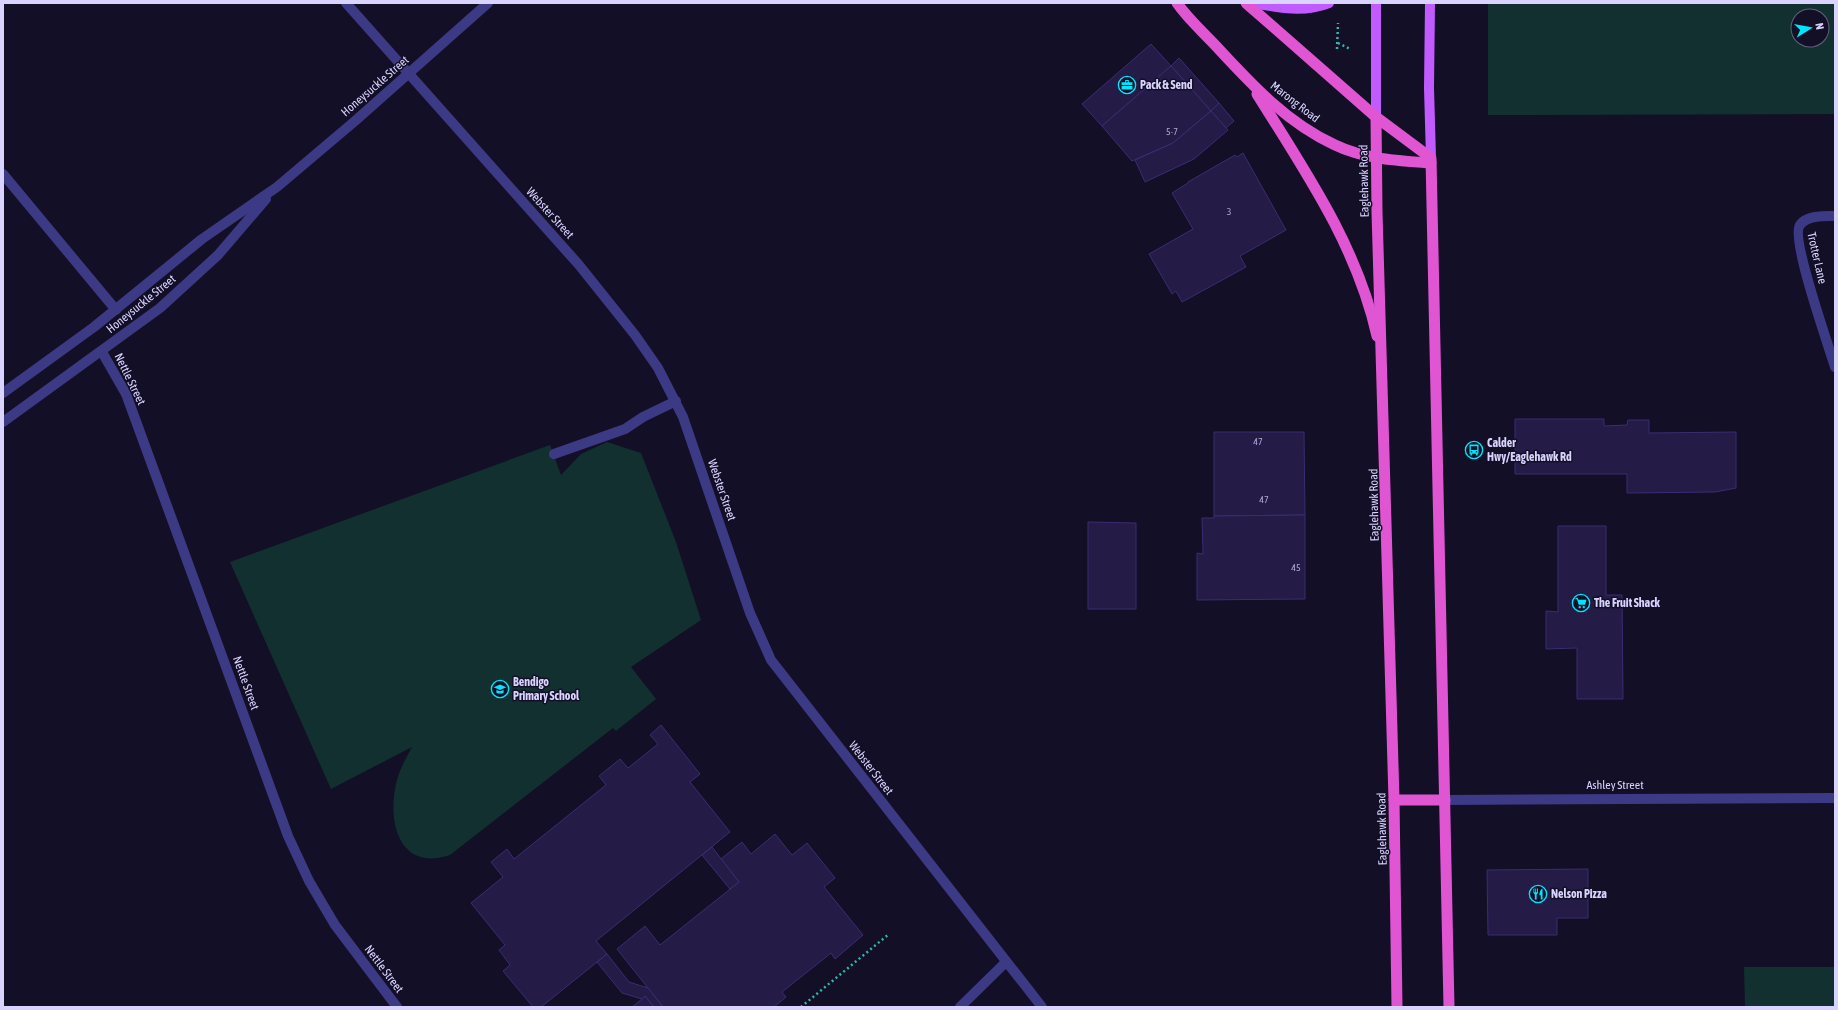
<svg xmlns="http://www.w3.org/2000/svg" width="1838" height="1010" font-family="'Asap Condensed',sans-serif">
  <rect width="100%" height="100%" fill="#130f26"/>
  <g fill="#12302f" fill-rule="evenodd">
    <path d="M1488 3H1835V114L1488 115ZM1798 16H1822V40H1798Z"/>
    <path d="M607 442 641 453 676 542 701 620 631 667 656 699 616 731 613 728 450 855C400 872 387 823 396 784 399 770 406 758 412 747L331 789 230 562 550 445 561 475 581 454Z"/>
    <path d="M1744 967H1835V1007H1745Z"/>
  </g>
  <g fill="#241b47" stroke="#3b2d73">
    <path d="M1151 44 1171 66 1102 126 1082 104Z"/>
    <path d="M1179 58 1219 103 1211 111 1171 66Z"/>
    <path d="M1171 66 1211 111 1173 143 1132 161 1102 126Z"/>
    <path d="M1219 103 1234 121 1226 128 1211 111Z"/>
    <path d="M1211 111 1228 130 1194 159 1145 182 1135 160 1173 143Z"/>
    <path d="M1243 153 1286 230 1240 256 1246 267 1182 302 1176 291 1172 294 1149 254 1193 229 1172 193 1188 183V182L1235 155 1237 157Z"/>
    <path d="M1515 419H1604V426L1627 425 1628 420H1649V433L1736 432V488L1715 492 1627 493V474H1515Z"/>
    <path d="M1214 432H1304L1305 515 1214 516Z"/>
    <path d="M1305 515V599L1197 600V553L1203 554 1202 518H1214V516Z"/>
    <path d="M1088 522 1136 523V609H1088Z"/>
    <path d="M1558 526H1606V595H1622L1623 699H1577V648L1546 649V611L1558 612Z"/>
    <path d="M661 725 700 774 690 782 730 832 596 941 607 954 541 1007H533L503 971 510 965 499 950 505 945 471 903 503 877 491 862 507 849 514 859 606 785 599 776 620 759 628 768 658 744 650 735Z"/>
    <path d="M775 834 792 855 807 843 835 878 824 887 863 935 835 959 831 953 782 992 786 997 774 1007H663L617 949 645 926 660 945 739 882 721 859 742 842 751 854Z"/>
    <path d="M712 847 739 882 730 889 702 855Z"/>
    <path d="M1588 869V918H1557V935H1488L1487 870Z"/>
    <path d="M607 954 629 982 648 988 663 1007H654L645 996 642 999 622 993 597 962Z"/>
    <path d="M645 996 654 1007H632L642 999Z"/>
  </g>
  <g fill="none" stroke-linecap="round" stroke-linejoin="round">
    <g stroke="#2fb8b0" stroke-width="2.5" stroke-dasharray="2 3" stroke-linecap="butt">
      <path d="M1338 43 1350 49"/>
      <path d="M1337 49 1338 23"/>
      <path d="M801 1007 889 934"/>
    </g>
    <g stroke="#3d3a85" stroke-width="10">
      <path d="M1835 216C1825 216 1807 215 1800 225 1790 237 1829 347 1835 367"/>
      <path d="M554 454 625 429 643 417 676 401"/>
    </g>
    <g stroke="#3d3a85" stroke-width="10">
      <path d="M346 3 579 265 635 335 658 368 683 417 750 613 771 660 1042 1007"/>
      <path d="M3 174 116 310"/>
      <path d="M102 352 126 394 288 836 309 881 335 925 397 1007"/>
      <path d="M3 393 94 327 202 239 277 187 355 121 488 3"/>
      <path d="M3 422 160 308 218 255 266 199"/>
      <path d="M1445 800 1835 798"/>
      <path d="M960 1007 1006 962"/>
    </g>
    <g stroke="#c25bff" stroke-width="10">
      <path d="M1254 3C1279 8 1304 13 1329 3"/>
      <path d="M1430 3 1429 88 1431 158"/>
      <path d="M1376 117V3"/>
    </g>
    <g stroke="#e055d1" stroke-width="11">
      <path d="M1177 3C1188 19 1203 32 1216 46 1251 84 1287 123 1335 145 1364 159 1399 161 1431 163"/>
      <path d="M1246 3 1376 117 1431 158 1449 1007"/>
      <path d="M1257 94C1305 171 1357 246 1377 336"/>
      <path d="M1376 117 1377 212 1394 800 1397 1007"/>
      <path d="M1394 800H1445"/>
    </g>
  </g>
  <defs>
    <symbol id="office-ring" viewBox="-11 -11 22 22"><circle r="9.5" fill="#130f26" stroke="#00e5ff" stroke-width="1.5"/><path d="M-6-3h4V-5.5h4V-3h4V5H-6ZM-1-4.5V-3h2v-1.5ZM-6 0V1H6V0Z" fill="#00e5ff"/></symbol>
    <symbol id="bus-ring" viewBox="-11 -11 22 22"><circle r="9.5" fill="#130f26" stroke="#00e5ff" stroke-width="1.5"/><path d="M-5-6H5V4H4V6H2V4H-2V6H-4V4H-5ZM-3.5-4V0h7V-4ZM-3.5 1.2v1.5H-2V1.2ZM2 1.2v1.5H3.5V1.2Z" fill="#00e5ff"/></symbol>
    <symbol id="supermarket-ring" viewBox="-11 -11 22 22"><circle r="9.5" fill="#130f26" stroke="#00e5ff" stroke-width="1.5"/><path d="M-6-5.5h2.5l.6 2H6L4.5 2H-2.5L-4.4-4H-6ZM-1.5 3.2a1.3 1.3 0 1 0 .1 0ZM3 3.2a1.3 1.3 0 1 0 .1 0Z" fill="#00e5ff"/></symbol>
    <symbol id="school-ring" viewBox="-11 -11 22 22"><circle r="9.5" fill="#130f26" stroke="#00e5ff" stroke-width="1.5"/><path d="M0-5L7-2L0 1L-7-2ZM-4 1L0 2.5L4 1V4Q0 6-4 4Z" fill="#00e5ff"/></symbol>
    <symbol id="restaurant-ring" viewBox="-11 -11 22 22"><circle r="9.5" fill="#130f26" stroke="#00e5ff" stroke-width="1.5"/><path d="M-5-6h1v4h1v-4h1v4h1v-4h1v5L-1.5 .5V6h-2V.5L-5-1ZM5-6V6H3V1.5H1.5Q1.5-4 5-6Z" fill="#00e5ff"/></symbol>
  </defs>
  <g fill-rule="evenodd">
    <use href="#office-ring" x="1117" y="75" width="20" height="20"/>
    <use href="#bus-ring" x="1464" y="440" width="20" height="20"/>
    <use href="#supermarket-ring" x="1571" y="593" width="20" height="20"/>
    <use href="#school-ring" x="490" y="679" width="20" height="20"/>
    <use href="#restaurant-ring" x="1528" y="884" width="20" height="20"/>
  </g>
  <g text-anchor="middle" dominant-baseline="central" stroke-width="3" stroke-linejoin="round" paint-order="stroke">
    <g font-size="10" fill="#aca6d1">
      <text x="1172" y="131">5-7</text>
      <text x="1229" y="211">3</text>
      <text x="1258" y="441">47</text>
      <text x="1264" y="499">47</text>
      <text x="1296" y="567">45</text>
    </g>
    <g font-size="12" font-weight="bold" fill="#d9d4ff" stroke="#130f26" text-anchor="start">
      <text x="1140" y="85">Pack &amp; Send</text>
      <text x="1487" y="443">Calder<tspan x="1487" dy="14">Hwy/Eaglehawk Rd</tspan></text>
      <text x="1594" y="603">The Fruit Shack</text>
      <text x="513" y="682">Bendigo<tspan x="513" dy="14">Primary School</tspan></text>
      <text x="1551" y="894">Nelson Pizza</text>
    </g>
    <g font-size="12" fill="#d9d4ff" stroke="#130f26">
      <text transform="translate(375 86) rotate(-41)">Honeysuckle Street</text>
      <text transform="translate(1295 102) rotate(38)">Marong Road</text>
      <text transform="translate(1364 181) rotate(-91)">Eaglehawk Road</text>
      <text transform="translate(550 213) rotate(48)">Webster Street</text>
      <text transform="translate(1817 258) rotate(77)">Trotter Lane</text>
      <text transform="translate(141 304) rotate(-39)">Honeysuckle Street</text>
      <text transform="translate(130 379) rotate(64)">Nettle Street</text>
      <text transform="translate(722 490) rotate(71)">Webster Street</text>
      <text transform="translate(1374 505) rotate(-91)">Eaglehawk Road</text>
      <text transform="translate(246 683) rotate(70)">Nettle Street</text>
      <text transform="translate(871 768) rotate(52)">Webster Street</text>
      <text x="1615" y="785">Ashley Street</text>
      <text transform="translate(1382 829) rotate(-91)">Eaglehawk Road</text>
      <text transform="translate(384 969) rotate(53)">Nettle Street</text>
    </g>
  </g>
  <rect width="1838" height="1010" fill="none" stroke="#d9d4ff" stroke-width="8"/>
  <g transform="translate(1810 28) rotate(79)"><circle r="19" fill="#130f26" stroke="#625e7d"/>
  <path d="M0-3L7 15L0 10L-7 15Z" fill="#00e5ff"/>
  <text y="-6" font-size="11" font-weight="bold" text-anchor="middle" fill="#d9d4ff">N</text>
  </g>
</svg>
